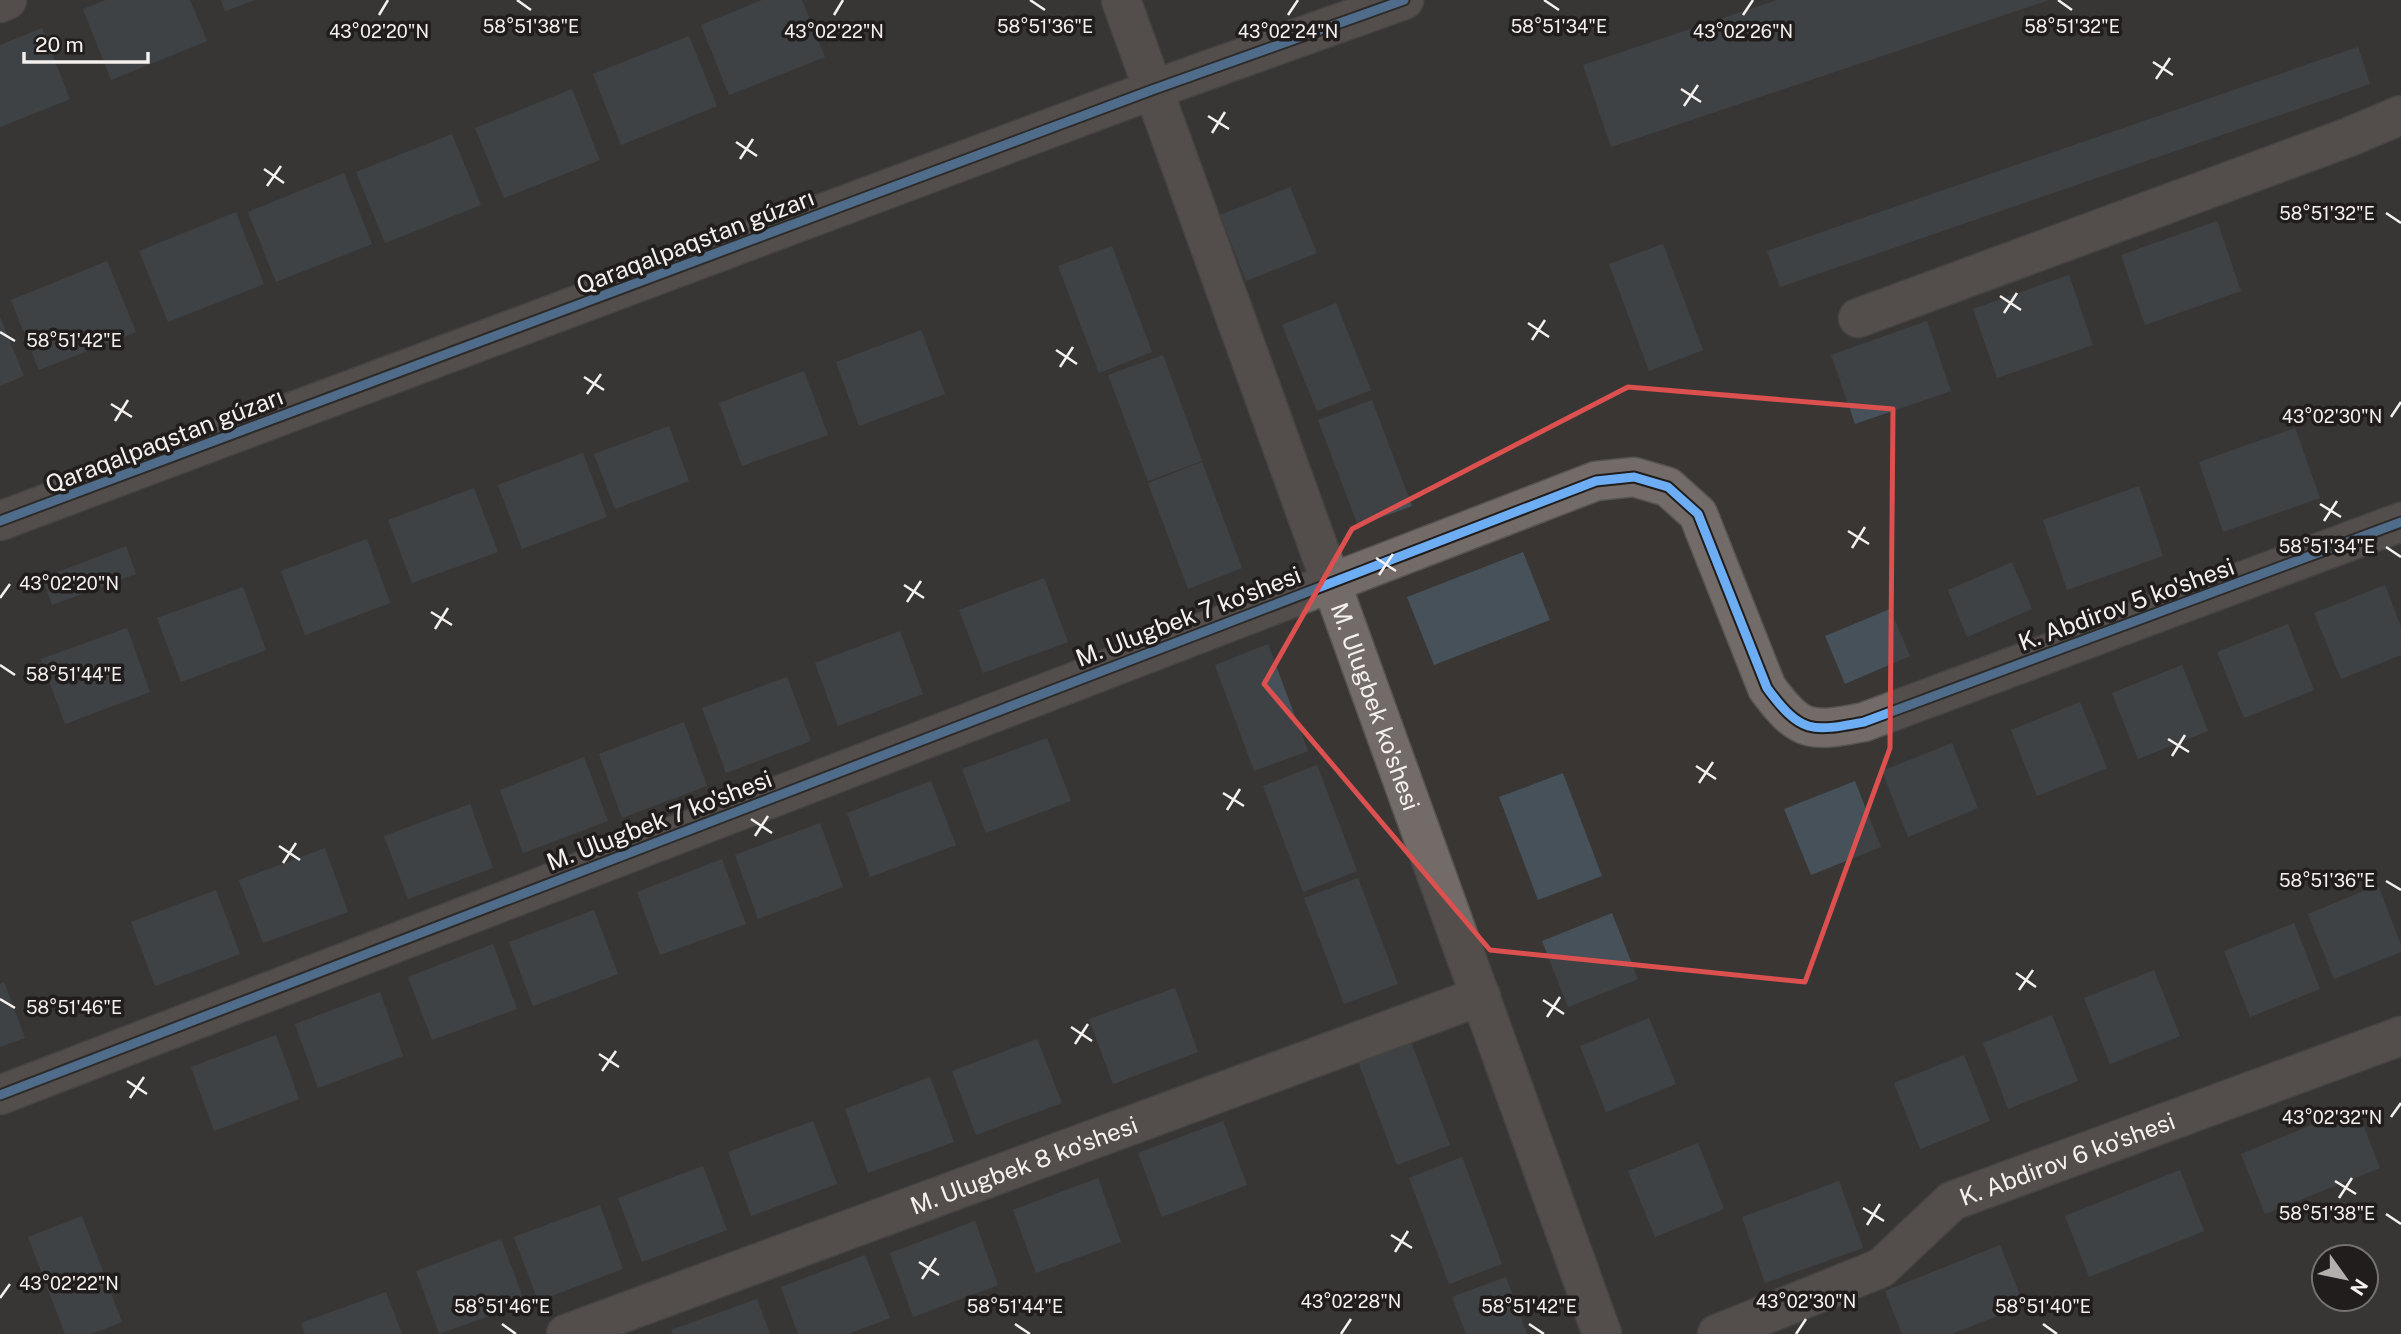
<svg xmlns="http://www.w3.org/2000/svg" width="2401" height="1334" font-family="'Public Sans',sans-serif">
  <rect width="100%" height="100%" fill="#393634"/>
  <g fill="#465159">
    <path d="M106 0H190L207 41 111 80 83 9Z"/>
    <path d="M221 0H255L225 11Z"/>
    <path d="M762 0H802L825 57 729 95 701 25Z"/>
    <path d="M1777 0H2049L1611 147 1583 65Z"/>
    <path d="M42 28 70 99 0 127V45Z"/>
    <path d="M689 36 717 106 621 145 593 74Z"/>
    <path d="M2358 47 2370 84 1780 287 1767 251Z"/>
    <path d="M572 89 600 160 504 198 475 128Z"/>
    <path d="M452 134 481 205 385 243 356 172Z"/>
    <path d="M344 173 372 244 276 282 248 212Z"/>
    <path d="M1290 187 1317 253 1246 281 1220 215Z"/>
    <path d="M236 212 264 284 168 322 139 251Z"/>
    <path d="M2217 221 2241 291 2145 325 2121 255Z"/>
    <path d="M1663 244 1703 350 1649 371 1609 264Z"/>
    <path d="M1112 246 1152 352 1099 373 1058 266Z"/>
    <path d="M107 261 136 332 39 370 11 300Z"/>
    <path d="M2069 275 2093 345 1997 378 1973 309Z"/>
    <path d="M1336 303 1371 390 1317 411 1282 325Z"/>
    <path d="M0 317 24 376 0 386Z"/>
    <path d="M1927 321 1951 391 1855 424 1831 355Z"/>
    <path d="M921 330 945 394 859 426 836 362Z"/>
    <path d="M1163 355 1202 461 1148 481 1108 375Z"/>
    <path d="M804 371 828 435 742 466 719 403Z"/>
    <path d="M1372 400 1412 506 1358 526 1318 420Z"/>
    <path d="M669 426 689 481 615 509 594 454Z"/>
    <path d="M2295 428 2320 498 2223 532 2199 462Z"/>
    <path d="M583 453 607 517 522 549 498 485Z"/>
    <path d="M1202 462 1242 568 1188 589 1148 483Z"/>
    <path d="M2139 486 2163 556 2067 590 2043 520Z"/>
    <path d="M474 488 498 552 412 583 388 520Z"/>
    <path d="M367 539 390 603 305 635 281 571Z"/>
    <path d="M126 546 136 574 52 605 42 578Z"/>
    <path d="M1523 552 1550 620 1434 665 1407 597Z"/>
    <path d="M2012 562 2032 609 1967 637 1948 590Z"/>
    <path d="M1044 578 1068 642 983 673 959 610Z"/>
    <path d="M2385 585 2401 627V655L2341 679 2314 613Z"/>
    <path d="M243 587 266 650 181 682 157 618Z"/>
    <path d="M1890 609 1910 656 1845 684 1825 636Z"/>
    <path d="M2288 624 2314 690 2244 718 2217 652Z"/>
    <path d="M127 628 150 692 65 724 41 659Z"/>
    <path d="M900 631 923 694 838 726 815 663Z"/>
    <path d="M1268 644 1308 751 1254 771 1215 665Z"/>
    <path d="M2182 665 2208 731 2138 759 2112 693Z"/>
    <path d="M787 677 811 741 726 773 702 708Z"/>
    <path d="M2080 702 2107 768 2037 796 2011 730Z"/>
    <path d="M684 722 707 786 622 818 599 754Z"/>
    <path d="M1047 738 1071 801 986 833 962 769Z"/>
    <path d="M1952 743 1978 808 1908 837 1882 771Z"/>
    <path d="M584 757 608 821 523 853 500 790Z"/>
    <path d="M1317 765 1357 871 1303 892 1263 786Z"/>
    <path d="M1563 773 1602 876 1538 900 1499 797Z"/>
    <path d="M931 781 956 845 870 877 847 813Z"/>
    <path d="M1855 781 1881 847 1811 875 1784 809Z"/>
    <path d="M470 804 493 868 408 899 384 836Z"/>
    <path d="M820 823 843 887 758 919 735 855Z"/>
    <path d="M325 848 348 912 263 943 239 880Z"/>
    <path d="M722 859 746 924 660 955 637 892Z"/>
    <path d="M1358 878 1398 984 1344 1004 1304 898Z"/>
    <path d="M2378 885 2401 945V952L2334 979 2308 914Z"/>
    <path d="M216 890 240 954 155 986 131 922Z"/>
    <path d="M594 910 618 974 533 1006 509 942Z"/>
    <path d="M1612 913 1638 979 1568 1007 1542 941Z"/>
    <path d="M2294 923 2320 989 2250 1017 2224 951Z"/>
    <path d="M493 944 517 1009 432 1040 408 977Z"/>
    <path d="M2154 970 2180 1036 2110 1064 2084 998Z"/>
    <path d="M4 982 25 1038 0 1047V984Z"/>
    <path d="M1175 988 1198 1052 1113 1084 1089 1019Z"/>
    <path d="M380 992 403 1056 318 1088 295 1024Z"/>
    <path d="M2052 1015 2078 1081 2008 1109 1983 1043Z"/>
    <path d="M1649 1018 1676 1084 1606 1112 1580 1046Z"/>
    <path d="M276 1035 299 1099 214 1131 191 1067Z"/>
    <path d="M1037 1039 1062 1103 976 1135 952 1071Z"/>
    <path d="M1410 1039 1450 1145 1397 1165 1357 1059Z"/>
    <path d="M1964 1055 1990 1121 1920 1149 1894 1083Z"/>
    <path d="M930 1077 954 1142 868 1173 845 1109Z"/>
    <path d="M2356 1107 2380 1168 2265 1214 2241 1154Z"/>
    <path d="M813 1121 837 1184 751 1216 728 1152Z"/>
    <path d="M1223 1121 1247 1185 1162 1217 1138 1153Z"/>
    <path d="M1698 1143 1724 1209 1655 1237 1628 1171Z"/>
    <path d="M1462 1157 1502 1264 1449 1284 1409 1178Z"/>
    <path d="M703 1166 727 1230 642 1262 618 1198Z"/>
    <path d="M2180 1170 2204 1231 2089 1277 2065 1216Z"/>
    <path d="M1098 1178 1121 1242 1036 1273 1013 1210Z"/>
    <path d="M1839 1181 1863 1248 1765 1283 1742 1217Z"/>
    <path d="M600 1205 623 1269 538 1301 514 1237Z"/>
    <path d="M82 1216 122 1322 91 1334H65L28 1237Z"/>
    <path d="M975 1221 998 1285 913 1317 890 1253Z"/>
    <path d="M501 1239 525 1303 439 1334 416 1271Z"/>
    <path d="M2000 1245 2024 1305 1952 1334H1902L1885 1291Z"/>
    <path d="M865 1255 890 1318 848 1334H798L781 1287Z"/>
    <path d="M1506 1277 1527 1334H1466L1452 1297Z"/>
    <path d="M386 1292 402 1334H305L301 1323Z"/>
    <path d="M757 1299 770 1334H673L671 1330Z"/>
  </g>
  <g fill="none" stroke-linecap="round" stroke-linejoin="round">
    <defs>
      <g id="minor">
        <path id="s1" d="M1121 0 1602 1334"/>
        <path d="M0 3 7 0"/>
        <path d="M1858 318 2349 137 2401 115"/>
        <path d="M0 521 1152 90 1404 0"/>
        <path d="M0 1095 1596 481 1634 477 1668 487 1698 514 1767 688C1801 734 1811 732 1864 722L2401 522"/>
        <path id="s2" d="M566 1334 1481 996"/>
        <path id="s3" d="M1717 1334 1881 1268 1952 1201 2401 1036"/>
      </g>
    </defs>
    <use href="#minor" stroke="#565452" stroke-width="41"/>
    <use href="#minor" stroke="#736b67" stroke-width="38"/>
    <defs>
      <g id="cycleway">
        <path d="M0 521 1152 90 1404 0"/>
        <path d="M0 1095 1596 481 1634 477 1668 487 1698 514 1767 688C1801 734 1811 732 1864 722L2401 522"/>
      </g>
    </defs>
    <use href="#cycleway" stroke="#211d1c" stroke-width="13"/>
    <use href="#cycleway" stroke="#6dadf4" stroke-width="9"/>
  </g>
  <path d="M0 0H2401V1334H0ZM1628 387 1893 409 1890 748 1805 982 1490 950 1264 684 1352 529Z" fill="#393634" fill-opacity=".55" fill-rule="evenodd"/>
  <path fill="none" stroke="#dc504f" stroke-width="5" stroke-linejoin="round" d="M1628 387 1893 409 1890 748 1805 982 1490 950 1264 684 1352 529Z"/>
  <path fill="none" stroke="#f4f0ed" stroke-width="2.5" d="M517 0 531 10M1030 0 1045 10M1544 0 1559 10M2058 0 2072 10M379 15 388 0M834 15 843 0M1288 15 1298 0M1743 15 1753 0M2153 62 2173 75M2156 79 2170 58M1681 89 1701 102M1684 106 1698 85M1208 116 1229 129M1212 133 1225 112M736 142 757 156M740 159 753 139M264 169 284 183M267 186 281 166M2386 213 2401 223M2000 296 2021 310M2004 313 2017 293M1528 323 1549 337M0 332 15 341M1532 340 1545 320M1056 350 1077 364M1060 367 1073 347M584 377 604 390M587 394 601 374M111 404 132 417M2391 417 2401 402M115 421 128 400M2320 504 2341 517M2324 521 2337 501M1848 531 1869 544M2386 547 2401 557M1852 548 1865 527M1376 558 1396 571M1379 575 1393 554M904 585 924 598M0 598 10 584M907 602 921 581M431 612 452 625M435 629 448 608M0 665 15 675M2168 739 2189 752M2172 756 2185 735M1696 766 1716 779M1699 783 1713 762M1223 793 1244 806M1227 810 1240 789M751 819 772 833M755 836 768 816M279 846 300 860M283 863 296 843M2386 881 2401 890M2016 973 2036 987M2019 990 2033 970M0 999 15 1008M1543 1000 1564 1014M1547 1017 1560 997M1071 1027 1092 1041M1075 1044 1088 1024M599 1054 619 1067M602 1071 616 1051M127 1081 147 1094M130 1098 144 1077M2391 1117 2401 1103M2335 1181 2356 1194M2339 1198 2352 1178M1863 1208 1884 1221M2386 1214 2401 1224M1867 1225 1880 1204M1391 1235 1412 1248M1395 1252 1408 1231M919 1262 939 1275M922 1279 936 1258M0 1298 10 1284M502 1324 516 1334M1015 1324 1030 1334M1529 1324 1544 1334M2043 1324 2057 1334M1341 1334 1351 1319M1796 1334 1806 1319"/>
  <g text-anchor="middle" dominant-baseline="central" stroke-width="7" stroke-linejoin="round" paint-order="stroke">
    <g font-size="24" fill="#f4f0ed" stroke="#211d1c">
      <text transform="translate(695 241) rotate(-21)">Qaraqalpaqstan gúzarı</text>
      <text transform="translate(164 440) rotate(-21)">Qaraqalpaqstan gúzarı</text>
      <text transform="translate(2126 604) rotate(-20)">K. Abdirov 5 ko'shesi</text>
      <text transform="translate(1188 616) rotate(-21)">M. Ulugbek 7 ko'shesi</text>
      <text stroke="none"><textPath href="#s1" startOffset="751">M. Ulugbek ko'shesi</textPath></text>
      <text transform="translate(659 820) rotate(-21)">M. Ulugbek 7 ko'shesi</text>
      <text stroke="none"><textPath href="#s3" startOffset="397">K. Abdirov 6 ko'shesi</textPath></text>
      <text stroke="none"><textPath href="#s2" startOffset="488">M. Ulugbek 8 ko'shesi</textPath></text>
    </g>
  </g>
  <g font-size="18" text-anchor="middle" fill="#f4f0ed" stroke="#211d1c" stroke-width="7" stroke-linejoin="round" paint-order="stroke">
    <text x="531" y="33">58°51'38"E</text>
    <text x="1045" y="33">58°51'36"E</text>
    <text x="1559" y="33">58°51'34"E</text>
    <text x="2072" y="33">58°51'32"E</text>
    <text x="379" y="38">43°02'20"N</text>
    <text x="834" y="38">43°02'22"N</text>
    <text x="1288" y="38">43°02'24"N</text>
    <text x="1743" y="38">43°02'26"N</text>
    <text x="2327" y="220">58°51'32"E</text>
    <text x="74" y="347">58°51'42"E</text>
    <text x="2332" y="423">43°02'30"N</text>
    <text x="2327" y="553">58°51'34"E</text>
    <text x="69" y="590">43°02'20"N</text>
    <text x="74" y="681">58°51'44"E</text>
    <text x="2327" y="887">58°51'36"E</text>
    <text x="74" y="1014">58°51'46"E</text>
    <text x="2332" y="1124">43°02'32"N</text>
    <text x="2327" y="1220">58°51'38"E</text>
    <text x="69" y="1290">43°02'22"N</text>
    <text x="1351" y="1308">43°02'28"N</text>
    <text x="1806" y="1308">43°02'30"N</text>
    <text x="502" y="1313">58°51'46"E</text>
    <text x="1015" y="1313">58°51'44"E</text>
    <text x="1529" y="1313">58°51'42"E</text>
    <text x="2043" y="1313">58°51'40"E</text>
  </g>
  <g transform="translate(2345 1278) rotate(123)"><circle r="33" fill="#211d1c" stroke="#757170" stroke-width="2"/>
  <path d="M0-5L12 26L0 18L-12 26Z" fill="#b3afac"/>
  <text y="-10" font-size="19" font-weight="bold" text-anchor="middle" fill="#f4f0ed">N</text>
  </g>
  <path d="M24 52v10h124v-10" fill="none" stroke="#f4f0ed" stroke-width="3.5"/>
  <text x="35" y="52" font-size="21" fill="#f4f0ed" stroke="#211d1c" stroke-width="5" paint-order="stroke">20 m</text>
</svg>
